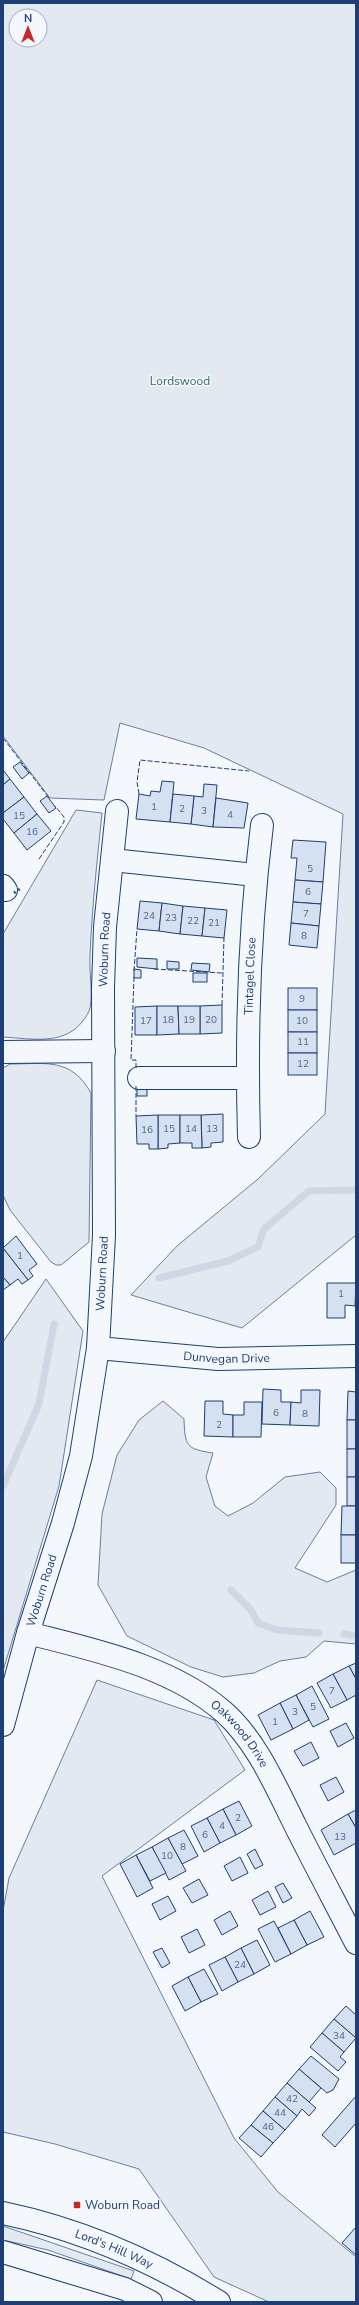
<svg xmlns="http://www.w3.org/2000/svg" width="359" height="2305" font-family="'Nunito Sans',sans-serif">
  <rect width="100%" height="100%" fill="#f4f7fb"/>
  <g fill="#e3e9f0" stroke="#687fa3" fill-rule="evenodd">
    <path d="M3 3H356V1235L242 1328 131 1295 177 1246 258 1179 325 1114 343 814 204 748 120 723 104 800 50 798 3 736ZM16 16H40V40H16Z"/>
    <path d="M76 810 102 813C97 861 92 908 90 956 89 972 93 992 90 1008 88 1016 79 1027 72 1031 53 1044 24 1038 3 1037V934Z"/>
    <path d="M10 1064C45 1064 71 1057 91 1093L89 1242 61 1265H56L51 1262 10 1210 3 1195V1068Z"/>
    <path d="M46 1279 83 1331 59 1486 3 1671V1342Z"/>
    <path d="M163 1401 184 1419C185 1446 186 1449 213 1453L206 1477 215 1506 228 1516 253 1503 285 1477 320 1472 336 1488V1505L295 1568 327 1582 356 1570V1644L324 1641 306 1657 280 1661 254 1673 223 1677 191 1667 127 1636 98 1585 102 1514 117 1455 139 1420Z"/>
    <path d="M97 1680 214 1720 245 1770 102 1876 234 2138 278 2192 356 2257V2302H269L214 2277 139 2169 55 2144 3 2132V1911L9 1878Z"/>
    <path d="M3 2226 134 2271 131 2279 48 2250 3 2240Z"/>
  </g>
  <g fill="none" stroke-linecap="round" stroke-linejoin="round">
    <g stroke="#cfd7e4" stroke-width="7">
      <path d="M159 1278 228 1261 258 1247 264 1229 309 1191 356 1190"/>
      <path d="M3 1486 39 1404 54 1324"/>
      <path d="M231 1590 251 1610 258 1623 277 1630 319 1633"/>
      <path d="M344 1634 356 1636"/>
    </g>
  </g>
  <g fill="#d5e0f0" stroke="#1d3f73">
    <path d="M20 762 29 773 22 779 13 767Z"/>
    <path d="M3 770 10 779 3 785Z"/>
    <path d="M10 779 24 797 3 813V785Z"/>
    <path d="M162 781 174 782 170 822 136 819 139 794 150 796 151 791 160 792Z"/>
    <path d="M204 784 217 785 213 827 191 824 194 796 203 797Z"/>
    <path d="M173 794 194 796 191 824 170 822Z"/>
    <path d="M47 796 56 808 49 813 40 801Z"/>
    <path d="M24 797 37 814 14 833 3 819V813Z"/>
    <path d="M216 798 248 803 244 828 213 827Z"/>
    <path d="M37 814 51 831 27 850 14 833Z"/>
    <path d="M293 840 326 842 323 882 295 880 297 858H291Z"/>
    <path d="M295 880 323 882 321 904 293 902Z"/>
    <path d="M140 901 162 903 159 931 137 929Z"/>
    <path d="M293 902 321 904 319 926 291 923Z"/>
    <path d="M162 903 183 906 180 934 159 931Z"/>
    <path d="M183 906 205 908 202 936 180 934Z"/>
    <path d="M205 908 227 910 224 938 202 936Z"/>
    <path d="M291 923 319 926 317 948 289 945Z"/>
    <path d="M137 958 157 959V969L137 967Z"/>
    <path d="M167 961 179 962V969H167Z"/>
    <path d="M192 963 210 964 209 972 191 970Z"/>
    <path d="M134 969 141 970V978H134Z"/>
    <rect x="193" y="973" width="14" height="9"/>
    <rect x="288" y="988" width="29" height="22"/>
    <path d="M222 1005V1033L200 1034V1006Z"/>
    <path d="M157 1006V1035H135V1007Z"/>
    <path d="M157 1006H178L179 1034 157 1035Z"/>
    <path d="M178 1006H200V1034H179Z"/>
    <rect x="288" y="1010" width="29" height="22"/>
    <rect x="288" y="1032" width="29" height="21"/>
    <rect x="288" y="1053" width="29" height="22"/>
    <rect x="137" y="1089" width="10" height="7"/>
    <path d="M223 1114V1142L211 1143V1147L202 1148 201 1115Z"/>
    <path d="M158 1115H180V1143L168 1144V1148L158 1149Z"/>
    <path d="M158 1115V1149H149V1144H137L136 1116Z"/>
    <path d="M180 1115H201L202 1148H192V1143H180Z"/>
    <path d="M16 1236 37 1264 29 1270 33 1276 28 1280 3 1248Z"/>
    <path d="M3 1248 28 1280 22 1284 18 1279 10 1285 3 1277Z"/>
    <path d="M3 1277 10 1285 3 1290Z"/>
    <path d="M327 1283H356L355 1306 345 1305V1318H327Z"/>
    <path d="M263 1389 281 1390V1402H291L290 1425 262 1424Z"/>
    <path d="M301 1390H320L319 1426 290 1425 291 1402 301 1403Z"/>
    <path d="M348 1391 356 1392V1420H347Z"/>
    <path d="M205 1401H223V1414L233 1415V1437L204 1436Z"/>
    <path d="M244 1402H262L261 1437H233V1415H244Z"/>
    <rect x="347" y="1420" width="9" height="29"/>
    <rect x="347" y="1449" width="9" height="28"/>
    <rect x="347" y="1477" width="9" height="29"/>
    <path d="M342 1506H356V1535H341Z"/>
    <rect x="341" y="1535" width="15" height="28"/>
    <path d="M356 1663V1679L349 1666Z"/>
    <path d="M349 1666 356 1679V1695L347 1700 333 1674Z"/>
    <path d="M333 1674 347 1700 331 1708 317 1683Z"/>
    <path d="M312 1686 329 1719 313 1727 296 1695Z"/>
    <path d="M296 1695 309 1720 293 1729 280 1703Z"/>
    <path d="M280 1703 293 1729 271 1740 258 1715Z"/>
    <path d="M346 1723 354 1738 338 1747 330 1731Z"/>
    <path d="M311 1742 319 1758 303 1766 294 1751Z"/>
    <path d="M336 1777 344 1792 328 1801 320 1785Z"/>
    <path d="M239 1801 252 1826 236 1835 223 1809Z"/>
    <path d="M223 1809 236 1835 220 1843 207 1818Z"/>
    <path d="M356 1810V1828L348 1814Z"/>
    <path d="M348 1814 356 1828V1843L334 1855 321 1830Z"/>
    <path d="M207 1818 220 1843 204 1852 191 1826Z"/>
    <path d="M184 1830 198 1856 182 1864 168 1838Z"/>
    <path d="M168 1838 186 1871 169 1880 152 1847Z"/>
    <path d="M152 1847 166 1873 150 1881 136 1855Z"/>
    <path d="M255 1849 263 1865 255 1869 247 1854Z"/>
    <path d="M136 1855 153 1888 137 1897 120 1864Z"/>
    <path d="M240 1857 248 1873 232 1881 224 1866Z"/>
    <path d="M199 1879 208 1895 192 1903 183 1888Z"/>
    <path d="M283 1883 292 1898 283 1903 275 1887Z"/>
    <path d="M268 1891 276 1907 260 1915 252 1900Z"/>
    <path d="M168 1896 176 1911 160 1920 152 1904Z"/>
    <path d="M230 1911 238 1926 222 1935 214 1920Z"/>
    <path d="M310 1911 324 1937 307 1945 294 1920Z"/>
    <path d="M294 1920 307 1945 291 1954 278 1928Z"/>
    <path d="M274 1921 291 1954 275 1962 258 1929Z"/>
    <path d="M197 1929 205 1945 189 1953 181 1937Z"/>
    <path d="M257 1940 270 1965 254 1974 241 1948Z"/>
    <path d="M162 1948 170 1963 162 1968 153 1952Z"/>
    <path d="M241 1948 254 1974 238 1982 225 1957Z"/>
    <path d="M225 1957 238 1982 222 1991 209 1965Z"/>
    <path d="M204 1969 218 1994 201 2002 188 1977Z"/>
    <path d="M188 1977 201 2002 185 2011 172 1986Z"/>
    <path d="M346 2006 356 2015V2038L334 2019Z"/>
    <path d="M334 2019 356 2038 344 2052 322 2033Z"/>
    <path d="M322 2033 344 2052 340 2057 346 2062 338 2071 310 2047Z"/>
    <path d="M311 2056 339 2079 333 2090 327 2093 299 2069Z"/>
    <path d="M299 2069 321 2088 309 2102 287 2083Z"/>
    <path d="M287 2083 316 2108 309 2116 302 2109 297 2116 275 2097Z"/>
    <path d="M356 2096V2123L335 2147 322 2135Z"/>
    <path d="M275 2097 297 2116 285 2130 263 2111Z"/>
    <path d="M263 2111 285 2130 273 2143 251 2125Z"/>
    <path d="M251 2125 273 2143 261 2157 239 2138Z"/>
    <path d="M356 2227V2255L342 2243Z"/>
  </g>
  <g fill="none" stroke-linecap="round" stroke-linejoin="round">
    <defs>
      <g id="minor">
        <path d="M112 860 256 875"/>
        <path d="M3 886 6 890"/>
        <path d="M3 1052 104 1051"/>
        <path d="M139 1078H247"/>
        <path id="s1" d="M249 1137C246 1032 249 929 262 825"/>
        <path id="s2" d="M98 1348 218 1359 356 1356"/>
        <path id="s3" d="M28 1633C94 1650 172 1666 225 1713 257 1742 276 1787 295 1825 315 1865 336 1904 356 1943"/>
        <path id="s4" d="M3 1725 28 1633 63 1523 81 1456 98 1348 104 1235 103 988 105 927 117 811"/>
        <path id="s5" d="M3 2213C79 2229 153 2261 219 2302"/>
        <path d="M3 2252 125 2289 151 2302"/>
      </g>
    </defs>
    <use href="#minor" stroke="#1d3f73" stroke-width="24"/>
    <use href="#minor" stroke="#f4f7fb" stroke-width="22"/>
    <path stroke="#2c6c60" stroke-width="3" stroke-dasharray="2 3" stroke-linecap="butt" d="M14 893 21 888"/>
    <g stroke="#1d3f73" stroke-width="1" stroke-dasharray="5 2" stroke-linecap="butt">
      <path d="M3 738 49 798"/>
      <path d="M139 794 137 782 140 760 249 771"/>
      <path d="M39 859 64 822V817L55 806"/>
      <path d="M154 969 222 973"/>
      <path d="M134 971 137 929"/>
      <path d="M134 977 131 1060H136V1070"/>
      <path d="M222 1005 224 938"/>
      <path d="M136 1086V1116"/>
    </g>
  </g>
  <rect fill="#c62828" stroke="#f4f7fb" stroke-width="1.5" x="73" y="2201" width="8" height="8" rx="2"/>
  <g text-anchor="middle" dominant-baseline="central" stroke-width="3" stroke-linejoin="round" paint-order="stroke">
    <g font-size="10" fill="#4b6792">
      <text x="154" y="807">1</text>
      <text x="182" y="809">2</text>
      <text x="204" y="811">3</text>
      <text x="230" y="815">4</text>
      <text x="19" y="816">15</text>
      <text x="32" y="832">16</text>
      <text x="310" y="869">5</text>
      <text x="308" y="892">6</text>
      <text x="306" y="914">7</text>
      <text x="149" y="916">24</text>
      <text x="171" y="918">23</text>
      <text x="193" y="921">22</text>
      <text x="214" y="923">21</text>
      <text x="304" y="936">8</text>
      <text x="302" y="999">9</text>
      <text x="168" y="1020">18</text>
      <text x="189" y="1020">19</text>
      <text x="211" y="1020">20</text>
      <text x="146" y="1021">17</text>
      <text x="302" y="1021">10</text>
      <text x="303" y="1042">11</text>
      <text x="303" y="1064">12</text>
      <text x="169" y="1129">15</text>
      <text x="191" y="1129">14</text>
      <text x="212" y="1129">13</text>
      <text x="147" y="1130">16</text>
      <text x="20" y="1256">1</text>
      <text x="341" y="1294">1</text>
      <text x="276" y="1413">6</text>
      <text x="305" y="1414">8</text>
      <text x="219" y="1425">2</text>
      <text x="332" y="1691">7</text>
      <text x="313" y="1707">5</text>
      <text x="295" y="1712">3</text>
      <text x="275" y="1722">1</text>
      <text x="238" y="1818">2</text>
      <text x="222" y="1826">4</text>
      <text x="205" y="1835">6</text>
      <text x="340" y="1837">13</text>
      <text x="183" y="1847">8</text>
      <text x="167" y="1856">10</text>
      <text x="240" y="1965">24</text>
      <text x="339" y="2036">34</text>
      <text x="292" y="2099">42</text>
      <text x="280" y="2113">44</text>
      <text x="268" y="2127">46</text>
    </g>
    <g font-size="12" fill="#2c6c60" stroke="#f4f7fb">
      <text x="180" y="381">Lordswood</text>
    </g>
    <g font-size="12" fill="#1d3f73" stroke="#f4f7fb">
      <text stroke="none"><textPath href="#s4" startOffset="788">Woburn Road</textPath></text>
      <text stroke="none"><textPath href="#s1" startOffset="161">Tintagel Close</textPath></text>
      <text stroke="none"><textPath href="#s4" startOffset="464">Woburn Road</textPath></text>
      <text stroke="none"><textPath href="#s2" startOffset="129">Dunvegan Drive</textPath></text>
      <text stroke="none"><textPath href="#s4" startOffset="140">Woburn Road</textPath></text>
      <text stroke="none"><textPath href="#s3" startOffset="240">Oakwood Drive</textPath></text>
      <text stroke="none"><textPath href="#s5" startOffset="117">Lord's Hill Way</textPath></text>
    </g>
    <g font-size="12" fill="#1d3f73" stroke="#f4f7fb" text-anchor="start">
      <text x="85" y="2205">Woburn Road</text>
    </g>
  </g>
  <rect width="359" height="2305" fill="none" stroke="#1d3f73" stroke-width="8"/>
  <g transform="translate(28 28)"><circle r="19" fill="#f4f7fb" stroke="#9eadc5"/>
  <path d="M0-3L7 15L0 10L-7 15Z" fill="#c62828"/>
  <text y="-6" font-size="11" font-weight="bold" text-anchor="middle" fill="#1d3f73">N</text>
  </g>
</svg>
